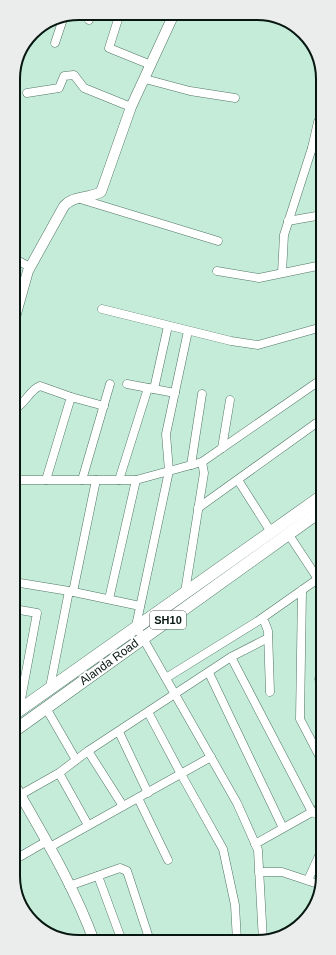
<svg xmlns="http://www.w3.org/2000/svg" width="336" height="955" font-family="Helvetica,sans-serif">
  <rect width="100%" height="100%" fill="#c4ecd9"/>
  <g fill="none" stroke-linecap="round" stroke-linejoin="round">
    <defs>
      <g id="minor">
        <path d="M120 13 109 48 151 65"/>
        <path d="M89 20 92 13"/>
        <path d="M55 43 63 19"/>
        <path d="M145 79 190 91 235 98"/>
        <path d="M27 93 59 88 64 76 74 75 84 88 131 107"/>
        <path d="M312 148 318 122 322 115"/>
        <path d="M77 198 218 241"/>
        <path d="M288 221 322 215"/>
        <path d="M13 258 30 267"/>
        <path d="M217 271 259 278 322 265"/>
        <path d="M282 273 284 235 312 148 322 149"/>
        <path d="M102 309 231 341 258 345 322 327"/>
        <path d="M188 331 166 434 169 471 136 626 237 803 258 850 263 941"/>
        <path d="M127 384 175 393"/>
        <path d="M154 389 168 326"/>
        <path d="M14 409C25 405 29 390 40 386L71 397"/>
        <path d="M222 448 230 400"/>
        <path d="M191 465 202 394"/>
        <path d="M14 480H136L202 462 322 379"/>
        <path d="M46 480 71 397 104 406"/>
        <path d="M82 480 110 384"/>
        <path d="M119 480 148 388"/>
        <path d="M238 480 271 532"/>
        <path d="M198 508 322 419"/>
        <path d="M289 535 318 579"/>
        <path d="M14 582 69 591"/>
        <path d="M302 590 300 719 323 763"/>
        <path d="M73 592 96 480"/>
        <path d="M185 592 204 473 202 462"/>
        <path d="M14 598 17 582"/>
        <path d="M109 599 136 480"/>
        <path d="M14 609 37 613 19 710"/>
        <path d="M262 619 265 623 268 631 270 692"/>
        <path d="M231 657 268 638"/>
        <path d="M209 673 283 828"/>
        <path d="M323 677 319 679 323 685"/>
        <path d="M166 678 258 621 322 576"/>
        <path d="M50 687 69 591 140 606"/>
        <path d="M46 708 76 760"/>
        <path d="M148 712 181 774 223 849 235 905 237 941"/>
        <path d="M119 732 148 793"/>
        <path d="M88 751 123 806"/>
        <path d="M59 773 88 825"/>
        <path d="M20 795 59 773 88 751 231 657 312 812 323 817"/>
        <path d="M138 798 168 860"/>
        <path d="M317 814 323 793"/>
        <path d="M255 844 312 812"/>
        <path d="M50 847 211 757"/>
        <path d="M14 860 47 841"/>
        <path d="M259 872H282L321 885"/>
        <path d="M98 876 122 941"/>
        <path d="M308 880 323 847"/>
        <path d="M69 886 120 868 127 871 150 941"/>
        <path d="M26 910 33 923"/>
      </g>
      <g id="tertiary">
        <path d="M14 321 28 271 64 206C74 195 88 199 101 192L131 107 174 14"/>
        <path d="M14 784C43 835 74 886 94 941"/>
      </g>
      <g id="primary">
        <path d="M14 714 322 496"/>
        <path d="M14 731 322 510"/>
      </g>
    </defs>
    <use href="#minor" stroke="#517665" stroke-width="9"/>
    <use href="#tertiary" stroke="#517665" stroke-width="11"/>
    <use href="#primary" stroke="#517665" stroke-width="13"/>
    <use href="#minor" stroke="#fff" stroke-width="8"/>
    <use href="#tertiary" stroke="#fff" stroke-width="10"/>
    <use href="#primary" stroke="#fff" stroke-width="12"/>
  </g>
  <g text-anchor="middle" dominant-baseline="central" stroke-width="4" stroke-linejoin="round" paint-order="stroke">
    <rect fill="#fff" stroke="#525d58" stroke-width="1" x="150" y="611" width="36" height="18" rx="3"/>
    <g font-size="11" font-weight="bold" fill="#081711">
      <text x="168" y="620">SH10</text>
    </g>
    <g font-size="12" fill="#081711" stroke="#fff">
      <text transform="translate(109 662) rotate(-36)">Alanda Road</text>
    </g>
  </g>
  <path d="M0 0H336V955H0ZM79 20H257A59 59 0 0 1 316 79V876A59 59 0 0 1 257 935H79A59 59 0 0 1 20 876V79A59 59 0 0 1 79 20Z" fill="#ebecec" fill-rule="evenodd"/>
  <path fill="none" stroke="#081711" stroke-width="2" d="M79 20H257A59 59 0 0 1 316 79V876A59 59 0 0 1 257 935H79A59 59 0 0 1 20 876V79A59 59 0 0 1 79 20Z"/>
</svg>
